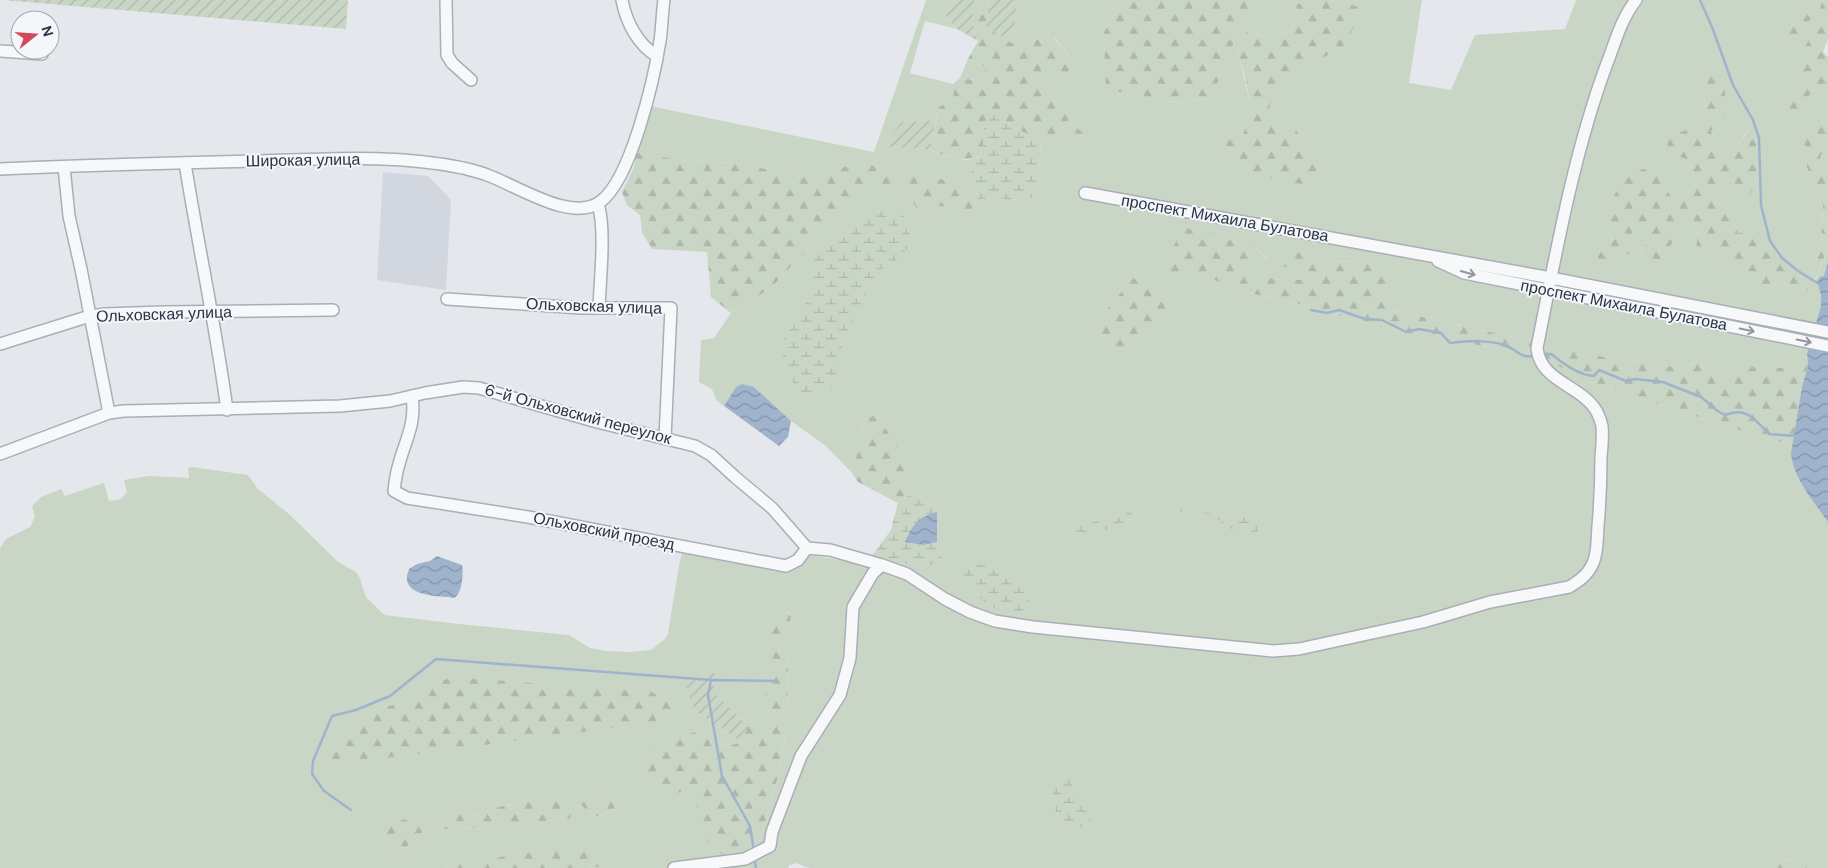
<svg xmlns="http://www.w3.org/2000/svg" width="1828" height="868" font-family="'DM Sans',sans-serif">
  <defs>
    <pattern id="forest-firs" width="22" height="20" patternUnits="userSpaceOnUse" patternTransform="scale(1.25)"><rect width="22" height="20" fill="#c9d6c5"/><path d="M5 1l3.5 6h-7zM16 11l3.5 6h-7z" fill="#adb8ab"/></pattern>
    <pattern id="wetland-marsh" width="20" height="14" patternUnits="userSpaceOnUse" patternTransform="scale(1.25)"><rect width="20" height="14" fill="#c9d6c5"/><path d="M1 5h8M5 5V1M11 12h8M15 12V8" fill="none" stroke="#adb8ab"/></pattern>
    <pattern id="garden-furrows" width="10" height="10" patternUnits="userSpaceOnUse" patternTransform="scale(1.25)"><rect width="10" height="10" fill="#c9d6c5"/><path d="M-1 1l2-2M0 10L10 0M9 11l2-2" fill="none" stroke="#adb8ab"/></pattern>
    <pattern id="water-waves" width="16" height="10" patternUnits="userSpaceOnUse" patternTransform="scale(1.25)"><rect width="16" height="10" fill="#9fb4cc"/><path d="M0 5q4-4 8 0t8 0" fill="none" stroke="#8293a7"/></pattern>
  </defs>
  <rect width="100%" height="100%" fill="#e4e7ec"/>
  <path fill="#d2d6de" d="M383 172 428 176 451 200 446 290 377 280Z"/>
  <g fill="#c9d6c5" fill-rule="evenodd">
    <path d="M926 0H951L954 3 945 16 957 29 925 21 910 73 953 84 954 99 939 107 936 120 902 122 890 147 930 149 944 156 967 160 975 185 911 174 858 162 811 179 738 163 687 161 637 153 650 106 874 152Z"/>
    <path d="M1017 0H1123L1104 32 1161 101 1185 102 1211 98 1238 33 1259 0H1319L1297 4 1293 29 1266 37 1247 31 1237 46 1250 104 1248 125 1232 148 1269 122 1270 104 1305 66 1343 48 1363 8 1332 0H1422L1409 83 1451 90 1475 35 1565 29 1576 0H1823L1812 89 1828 97V163L1825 168 1819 163 1806 165 1823 206 1821 245 1811 274 1800 280 1773 249 1738 233 1729 211 1711 197 1719 183 1731 180 1749 129 1736 146 1719 152 1711 131 1725 115 1698 84 1706 104 1699 125 1690 160 1696 186 1675 204 1606 220 1612 240 1598 261 1633 225 1652 230 1641 255 1663 258 1682 227 1693 220 1698 230 1696 248 1719 254 1730 267 1751 276 1764 286 1783 283 1811 292 1828 248V261L1824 276 1820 277 1817 281 1821 295V306L1807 354 1799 361 1786 368 1772 367 1743 372 1717 382 1707 367 1695 363 1678 368 1649 362 1603 357 1589 382 1774 441 1793 443C1785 468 1814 502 1828 522V868H1807L1799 861 1772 860 1765 868H811L805 867 797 863 788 866 789 868H589L604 865 451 864 446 868H0V548L6 539 30 527 35 517 32 506 41 497 61 489 65 496 104 483 109 501 121 499 127 492 124 480 149 476 189 478 188 468 192 467 248 475 258 489 289 514 338 562 356 572 360 579 366 597 384 615 459 624 569 635 590 648 606 651 630 652 651 650 665 639 668 634 679 565 682 553 692 551 798 566 803 563 810 555 863 564 875 552 894 563 945 566 937 542V512L915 491 908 496 907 461 863 420 862 440 851 472 826 446 791 421 754 387H736L724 406 716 400 712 389 699 382 701 340 714 338 731 313 771 288 853 200 857 189H903L921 214 939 206 970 211 978 200 991 198 1009 200 1037 197 1041 140 1086 135 1067 122 1065 99 1044 89 1039 74 1050 60 1074 62 1055 38 1012 43 1007 40 1015 27ZM1217 234 1242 244H1253L1268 259 1232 267 1274 279 1301 281 1303 270 1290 248 1321 261 1363 262 1383 288 1381 302 1387 309 1531 341 1529 354 1386 329 1295 303 1236 290 1193 262ZM786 611 791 615 786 643 789 679 784 746 776 784 760 841 700 816 695 802 687 789 694 732 709 740 729 746 741 742 694 710 714 673C713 681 713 690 718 697 725 707 739 719 750 723L747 727 760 723H774L765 699ZM453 677 523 683 341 738 356 717 386 706 404 704 430 685ZM610 795 615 810 595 817 580 804 569 819 531 822 486 828 448 829 415 834 406 849 390 851 385 834 395 817 413 822 436 824 457 812 483 817 494 808 535 799H572Z"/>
    <path d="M968 59 986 67 982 81 960 78Z"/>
  </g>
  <g fill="url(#forest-firs)">
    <path d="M974 0H989L986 27 1012 43 1054 38 1074 62 1063 81 1050 61 1039 74 1044 89 1065 99 1072 115 1067 122 1087 135 1041 140 1016 129 995 114 983 131V156C962 161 949 159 930 149L939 107 954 99 953 84 960 78 982 81 986 67 968 59 978 41 973 26Z"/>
    <path d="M1123 0H1259L1238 33 1211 98 1185 102 1161 101 1106 89 1104 32Z"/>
    <path d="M1319 0H1332L1364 8 1343 48 1305 66 1270 104 1269 122 1294 127 1316 161 1318 177 1304 185 1240 171 1232 149 1222 143V134L1229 129 1242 135C1258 108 1243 74 1237 46L1247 31 1266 37 1293 29 1297 4Z"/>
    <path d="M1823 0H1828V39L1823 52 1828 57V97L1812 89 1795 128 1787 120 1785 97 1801 86 1798 68Z"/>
    <path d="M1809 3 1814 7V13L1796 44 1787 48 1783 40 1804 5Z"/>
    <path d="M1713 70 1725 91V115L1711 131 1719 152 1736 146 1750 129 1755 136 1759 179 1750 194H1738L1731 180 1719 183 1712 197 1729 211 1738 233 1755 232 1773 249 1800 279 1811 274 1821 245 1823 206 1806 165 1804 132 1820 124 1827 132 1819 163 1825 167 1828 163V248L1815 280 1818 291 1811 292 1783 283 1764 286 1751 276 1731 277C1728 254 1715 253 1696 248L1698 230 1693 220 1682 227 1663 258 1650 265 1641 256 1651 231 1633 225 1632 253 1598 262V249L1612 240 1606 220 1620 180 1643 169 1658 173 1675 204 1696 186 1690 160 1667 153 1668 137 1699 125 1706 104 1698 84 1697 75Z"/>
    <path d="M637 153 687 161 738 163 811 179 858 162 911 174 975 185 978 200 970 211 939 206 921 214 903 189H857L853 200 771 288 731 313 711 297 707 252 652 249 642 232 640 215 627 205 622 192 633 169Z"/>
    <path d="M1181 227 1217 234 1242 244H1253L1268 260 1234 267 1274 279 1301 280 1303 270 1281 266 1282 253 1290 248 1321 261 1363 262 1380 269 1390 278 1383 288 1381 301 1387 309 1531 341 1534 348 1529 354 1386 329 1295 303 1236 290 1196 271 1193 263 1183 278 1169 274 1172 252Z"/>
    <path d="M1133 278 1164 294 1171 314 1131 354 1099 342 1093 326Z"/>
    <path d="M1551 345 1603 357 1649 362 1678 368 1695 363 1707 367 1717 381 1743 372 1747 368 1757 366 1786 368 1799 361 1807 354 1808 364 1802 387 1794 439 1793 443 1774 441 1589 382 1547 360 1545 351Z"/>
    <path d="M876 415 908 461V496L898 503 858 482 851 472 862 440 863 420Z"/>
    <path d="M786 611 791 616 786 643 789 679 784 746 776 784 760 840 742 853 723 855 707 840 695 802 687 789 666 798 645 775 644 757 656 745 694 732 709 740 729 746 741 742 747 727 760 723H774L765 699 772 626 778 613Z"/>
    <path d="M453 677 652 692 671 705 673 713 664 721 324 766V760L341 738 356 717 386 706 404 704 430 685Z"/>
    <path d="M611 795 615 810 595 817 580 804 569 819 531 822 486 828 448 829 415 834 406 849 390 851 385 834 376 823 395 817 413 822 436 824 457 812 482 817 494 808 535 799H572Z"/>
    <path d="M579 846 593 847 605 854 604 866 589 868H446L451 864Z"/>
    <path d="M1772 860 1800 861 1807 868H1765Z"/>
  </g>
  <g fill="url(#wetland-marsh)">
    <path d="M996 114 1016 129 1041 140 1037 197 1009 200 991 198 978 200 975 185 967 160 983 156V131L987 116Z"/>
    <path d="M878 211 903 214 910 229 909 247 892 265 877 271 844 339 836 385 821 392 804 394 786 375 781 344 812 293 815 251 849 226Z"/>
    <path d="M915 491 937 512 924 516 923 545 937 542 945 566 894 563 875 552 891 530 898 503Z"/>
    <path d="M1176 506C1190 506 1201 512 1215 515 1236 519 1243 508 1263 528 1258 532 1255 532 1249 533 1230 534 1224 520 1207 514 1195 510 1180 515 1168 509Z"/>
    <path d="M1131 512 1132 517C1121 529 1091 534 1075 533L1072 528Z"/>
    <path d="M970 561C983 564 1011 578 1021 586 1025 590 1027 594 1029 600L1024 611C1010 616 990 610 981 598 978 595 977 591 974 588 968 581 959 576 964 565Z"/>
    <path d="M1062 779H1068L1089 813 1091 818 1089 824C1084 826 1079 829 1073 828 1061 827 1050 803 1053 792 1054 787 1058 782 1062 779Z"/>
  </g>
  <g fill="url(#garden-furrows)">
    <path d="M3 0H348L346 29Z"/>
    <path d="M951 0H974L973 26 978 41 957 29 945 16 954 3Z"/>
    <path d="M989 0H1017L1015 27 1007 40 986 27Z"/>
    <path d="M936 120 930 149 890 147 893 133 902 122Z"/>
    <path d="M713 672 717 680 713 683 717 696 742 720 750 723 741 742 694 710 685 683Z"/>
  </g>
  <g fill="url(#water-waves)">
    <path d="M1828 261V522C1814 502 1793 478 1791 453L1802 387 1808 365 1807 354 1821 306V295L1817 281 1820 277 1824 276Z"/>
    <path d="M742 384 754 387 791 421 788 437 779 446 724 406 736 387Z"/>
    <path d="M937 512V542L923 545 905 542C913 524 918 517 937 512Z"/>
    <path d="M437 556 462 565C464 572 462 595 454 598 453 598 448 597 447 597 431 596 398 594 409 569L417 564 430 561Z"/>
  </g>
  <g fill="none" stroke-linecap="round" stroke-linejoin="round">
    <g stroke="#9fb4cc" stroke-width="2.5">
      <path d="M1700 0 1712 27 1733 85 1753 120 1759 138 1761 205 1770 241 1782 258 1798 271 1819 284"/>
      <path d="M1311 310 1327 313 1339 310 1365 319 1382 320 1406 332 1419 329 1441 333 1450 343C1468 341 1488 339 1506 346 1520 351 1517 358 1535 356"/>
      <path d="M1542 355 1551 354C1564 364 1578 375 1594 376L1599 370 1626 381 1635 379 1663 382 1701 397 1719 412"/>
      <path d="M1721 413 1725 415C1747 406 1755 420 1769 434L1797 436"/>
      <path d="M351 810 324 791 312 774 313 761 332 716 356 710 390 696 436 659 711 680"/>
      <path d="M754 852 750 826 722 776 708 695 711 680 777 681"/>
      <path d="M754 857 756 868"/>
    </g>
    <defs>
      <g id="minor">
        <path d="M446 0 447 55 452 63 471 80"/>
        <path d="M622 0C626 22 638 45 657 56"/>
        <path d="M0 51 42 54"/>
        <path d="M185 163C198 245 216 327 227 410"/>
        <path d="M64 167 69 216 81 269 109 413"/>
        <path d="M0 169C87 165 174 163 261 161 328 159 397 154 463 168 471 170 480 172 487 175 516 185 571 223 600 202 631 180 654 79 660 41 662 28 662 14 664 0"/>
        <path d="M1085 193 1551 278 1828 332"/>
        <path d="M598 204C606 229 600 279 599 308"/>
        <path d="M1438 261 1464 273 1828 346"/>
        <path d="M447 299 581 308H671L665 438"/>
        <path d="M0 344 90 316 105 314 163 312 333 310"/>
        <path d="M412 396C416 424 406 438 399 464 396 473 395 482 394 491L407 498 528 517 786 566 798 560 807 548"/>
        <path d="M0 454 109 413 124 411 340 406 390 401 425 393 463 387 479 388 597 422 695 446 711 455 735 477 772 508 807 548 830 550 882 565"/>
        <path d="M674 868 745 859 770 846 772 832 801 756 840 695 850 658 853 607 873 573 882 565 907 574 945 599 970 612 995 621 1033 627 1273 651 1299 649 1423 622 1490 602 1569 587C1579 581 1588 575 1593 563 1598 552 1597 538 1598 526 1600 503 1601 480 1601 457 1602 447 1603 436 1602 426 1601 421 1599 416 1597 412 1582 385 1540 382 1537 348 1556 253 1573 156 1606 66 1615 43 1621 19 1636 0"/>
      </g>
    </defs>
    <use href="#minor" stroke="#a9aeb7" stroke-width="14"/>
    <use href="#minor" stroke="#f7f8fa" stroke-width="11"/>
  </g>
  <defs><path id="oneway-shaft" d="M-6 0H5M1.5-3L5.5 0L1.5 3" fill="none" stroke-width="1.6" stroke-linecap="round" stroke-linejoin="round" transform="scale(1.25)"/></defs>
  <g stroke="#9196a0">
    <use href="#oneway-shaft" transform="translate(1468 273) rotate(16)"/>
    <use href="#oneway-shaft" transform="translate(1747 330) rotate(11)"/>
    <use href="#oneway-shaft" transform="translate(1804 341) rotate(11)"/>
  </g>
  <g text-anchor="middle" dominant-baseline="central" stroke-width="4" stroke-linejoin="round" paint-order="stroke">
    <g font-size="16" fill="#2b3445" stroke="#f4f6f9">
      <text transform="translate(303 160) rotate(-1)">Широкая улица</text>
      <text transform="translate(1225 218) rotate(10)">проспект Михаила Булатова</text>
      <text transform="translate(1624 305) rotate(11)">проспект Михаила Булатова</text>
      <text transform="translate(594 306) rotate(2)">Ольховская улица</text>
      <text transform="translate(164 314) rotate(-2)">Ольховская улица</text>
      <text transform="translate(578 414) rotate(15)">6-й Ольховский переулок</text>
      <text transform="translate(604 531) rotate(11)">Ольховский проезд</text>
    </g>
  </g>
  <g transform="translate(35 35) rotate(73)"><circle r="24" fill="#f4f6f9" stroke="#a4a8b1"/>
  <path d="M0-4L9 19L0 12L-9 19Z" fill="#d1495b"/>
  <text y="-8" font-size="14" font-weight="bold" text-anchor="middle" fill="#2b3445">N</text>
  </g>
</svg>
